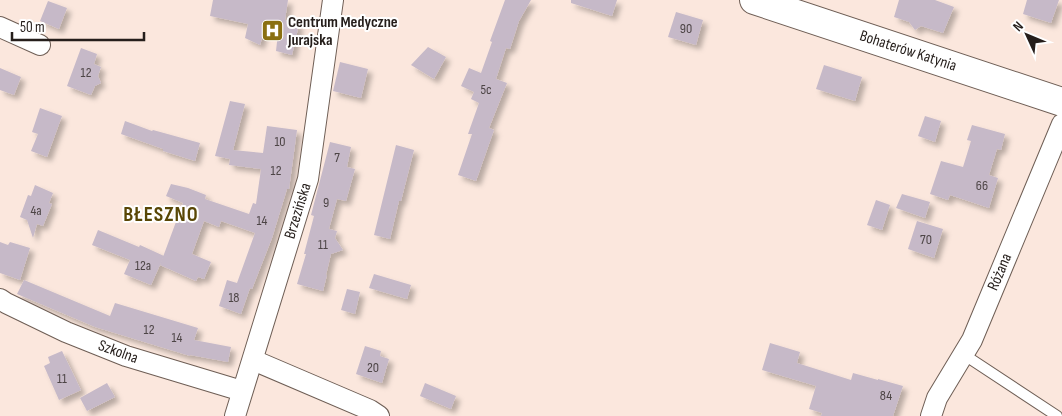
<svg xmlns="http://www.w3.org/2000/svg" width="1062" height="416" font-family="'Sofia Sans Condensed',sans-serif">
  <defs>
    <filter id="shadow"><feDropShadow dx="4.5" dy="4.5" stdDeviation="2.5" flood-color="#0004"/></filter>
  </defs>
  <rect width="100%" height="100%" fill="#fbe7dd"/>
  <g fill="#c6b9c8" filter="url(#shadow)">
    <path d="M213 0H288L285 20 299 24 292 55 276 51 278 33 264 31 260 45 245 38 248 24 210 16Z"/>
    <path d="M505 0H531L519 21 510 49 506 48 496 79 507 83 489 128 494 130 476 181 458 175 472 134H468L479 103 471 99 474 92 461 86 469 68 481 73 492 42 490 41Z"/>
    <path d="M571 0H617L612 16 571 3Z"/>
    <path d="M899 0H935L954 7 943 33 921 26 915 30 909 22 894 17Z"/>
    <path d="M1027 0H1059L1051 23 1023 14Z"/>
    <path d="M48 1 67 8 59 29 40 21Z"/>
    <path d="M676 12 703 20 696 45 668 37Z"/>
    <path d="M428 47 446 57 434 79 411 65Z"/>
    <path d="M81 48 97 54 94 64 101 67 98 76 101 83 95 86 91 95 67 86Z"/>
    <path d="M340 62 368 69 361 98 333 91Z"/>
    <path d="M824 65 862 77 855 101 816 89Z"/>
    <path d="M0 68 21 77 14 95 0 90Z"/>
    <path d="M230 101 245 104 233 150 263 153 267 126 297 130 289 189H287L272 238 252 289 250 288 241 314 219 306 227 280 237 283 255 233 221 221 219 227 204 221 192 254 211 262 204 279 198 277 196 281 160 265 183 203 166 196 171 184 188 188 206 195 205 199 249 214 253 203 256 204 261 169 229 165 230 159 215 156Z"/>
    <path d="M40 108 62 116 47 157 31 151 38 134 32 132Z"/>
    <path d="M925 116 941 121 935 142 918 136Z"/>
    <path d="M125 121 152 131 153 130 200 143 195 161 163 151V149L121 134Z"/>
    <path d="M972 125 1005 134 1001 150 997 149 989 175 998 178 989 208 950 195 948 200 930 194 941 161 963 167 971 141 967 140Z"/>
    <path d="M330 142 351 147 347 167 355 169 346 201 337 199 329 229 337 231 335 238 343 250 331 254 326 275H327L323 291 297 284 306 254H304L314 216 311 215Z"/>
    <path d="M396 145 414 150 401 201H399L390 239 374 235Z"/>
    <path d="M35 185 53 193 49 203 52 204 43 226 37 224 33 238 27 220 20 217 28 195 31 196Z"/>
    <path d="M902 194 930 202 925 218 896 208Z"/>
    <path d="M876 200 890 205 882 230 867 225Z"/>
    <path d="M917 221 943 229 934 258 908 249Z"/>
    <path d="M98 230 139 247 140 245 164 256 151 285 124 274 130 260 92 245Z"/>
    <path d="M0 242 8 245 10 242 30 248 20 280 0 273Z"/>
    <path d="M374 274 411 285 407 299 369 288Z"/>
    <path d="M24 280 110 316 115 303 198 328 194 340 231 347 228 362 190 355V356L95 327 17 294Z"/>
    <path d="M347 289 360 292 355 314 341 310Z"/>
    <path d="M770 343 800 352 797 363 851 380 853 373 878 380V379L903 386 893 416H821L822 413 809 409 816 386 762 370Z"/>
    <path d="M365 346 381 351 380 356 389 359 382 383 356 374Z"/>
    <path d="M62 351 81 390 59 400 44 366 50 363 48 357Z"/>
    <path d="M107 383 115 397 87 411 80 398Z"/>
    <path d="M425 383 456 396 451 409 420 396Z"/>
  </g>
  <g fill="none" stroke-linecap="round" stroke-linejoin="round">
    <defs>
      <path id="lane" d="M963 354 1057 416"/>
      <g id="street">
        <path d="M0 27 40 45"/>
        <path d="M0 299 6 303 66 332 126 356 242 391"/>
        <path d="M253 360 370 410 379 416"/>
        <path d="M235 416 308 179 333 0"/>
        <path d="M931 416 937 398 972 340 1062 124"/>
      </g>
      <path id="secondary" d="M754 0 1062 102"/>
    </defs>
    <use href="#lane" stroke="#6e5e55" stroke-width="12"/>
    <use href="#street" stroke="#6e5e55" stroke-width="22"/>
    <use href="#secondary" stroke="#6e5e55" stroke-width="30"/>
    <use href="#lane" stroke="#fff" stroke-width="10"/>
    <use href="#street" stroke="#fff" stroke-width="20"/>
    <use href="#secondary" stroke="#fff" stroke-width="28"/>
  </g>
  <defs>
    <symbol id="hospital-square" viewBox="-11 -11 22 22"><rect x="-9" y="-9" width="18" height="18" rx="4" fill="#8a7012" stroke="#fff"/><path d="M-5-5h3v3.5h4V-5h3V5h-3V1.5h-4V5h-3Z" fill="#fff"/></symbol>
  </defs>
  <g fill-rule="evenodd">
    <use href="#hospital-square" x="260" y="18" width="25" height="25"/>
  </g>
  <g text-anchor="middle" dominant-baseline="central" stroke-width="4" stroke-linejoin="round" paint-order="stroke">
    <g font-size="14" fill="#4d4546">
      <text x="686" y="28">90</text>
      <text x="86" y="72">12</text>
      <text x="486" y="89">5c</text>
      <text x="280" y="141">10</text>
      <text x="337" y="157">7</text>
      <text x="276" y="170">12</text>
      <text x="982" y="185">66</text>
      <text x="326" y="202">9</text>
      <text x="36" y="210">4a</text>
      <text x="262" y="220">14</text>
      <text x="926" y="239">70</text>
      <text x="323" y="244">11</text>
      <text x="143" y="265">12a</text>
      <text x="234" y="297">18</text>
      <text x="149" y="329">12</text>
      <text x="177" y="337">14</text>
      <text x="373" y="367">20</text>
      <text x="62" y="378">11</text>
      <text x="886" y="395">84</text>
    </g>
    <g font-size="16" font-weight="bold" fill="#251e1b" stroke="#fff" text-anchor="start">
      <text x="288" y="22">Centrum Medyczne<tspan x="288" dy="18">Jurajska</tspan></text>
    </g>
    <g font-size="16" fill="#251e1b" stroke="#fff">
      <text transform="translate(908 51) rotate(18)">Bohaterów Katynia</text>
      <text transform="translate(298 211) rotate(-73)">Brzezińska</text>
      <text transform="translate(1000 272) rotate(-67)">Różana</text>
      <text transform="translate(118 352) rotate(20)">Szkolna</text>
    </g>
    <g font-size="21" font-weight="bold" letter-spacing="1" fill="#584605" stroke="#fff">
      <text x="161" y="214">BŁESZNO</text>
    </g>
  </g>
  <g transform="translate(1027 35) rotate(314)" stroke="#ffffff" stroke-width="4" paint-order="stroke">
  <path d="M0-4L9 19L0 12L-9 19Z" fill="#251e1b"/>
  <text y="-8" font-size="14" font-weight="bold" text-anchor="middle" fill="#251e1b">N</text>
  </g>
  <path d="M12 32v8h132v-8" fill="none" stroke="#251e1b" stroke-width="2.5"/>
  <text x="20" y="32" font-size="15" fill="#251e1b" stroke="#ffffff" stroke-width="4" paint-order="stroke">50 m</text>
</svg>
